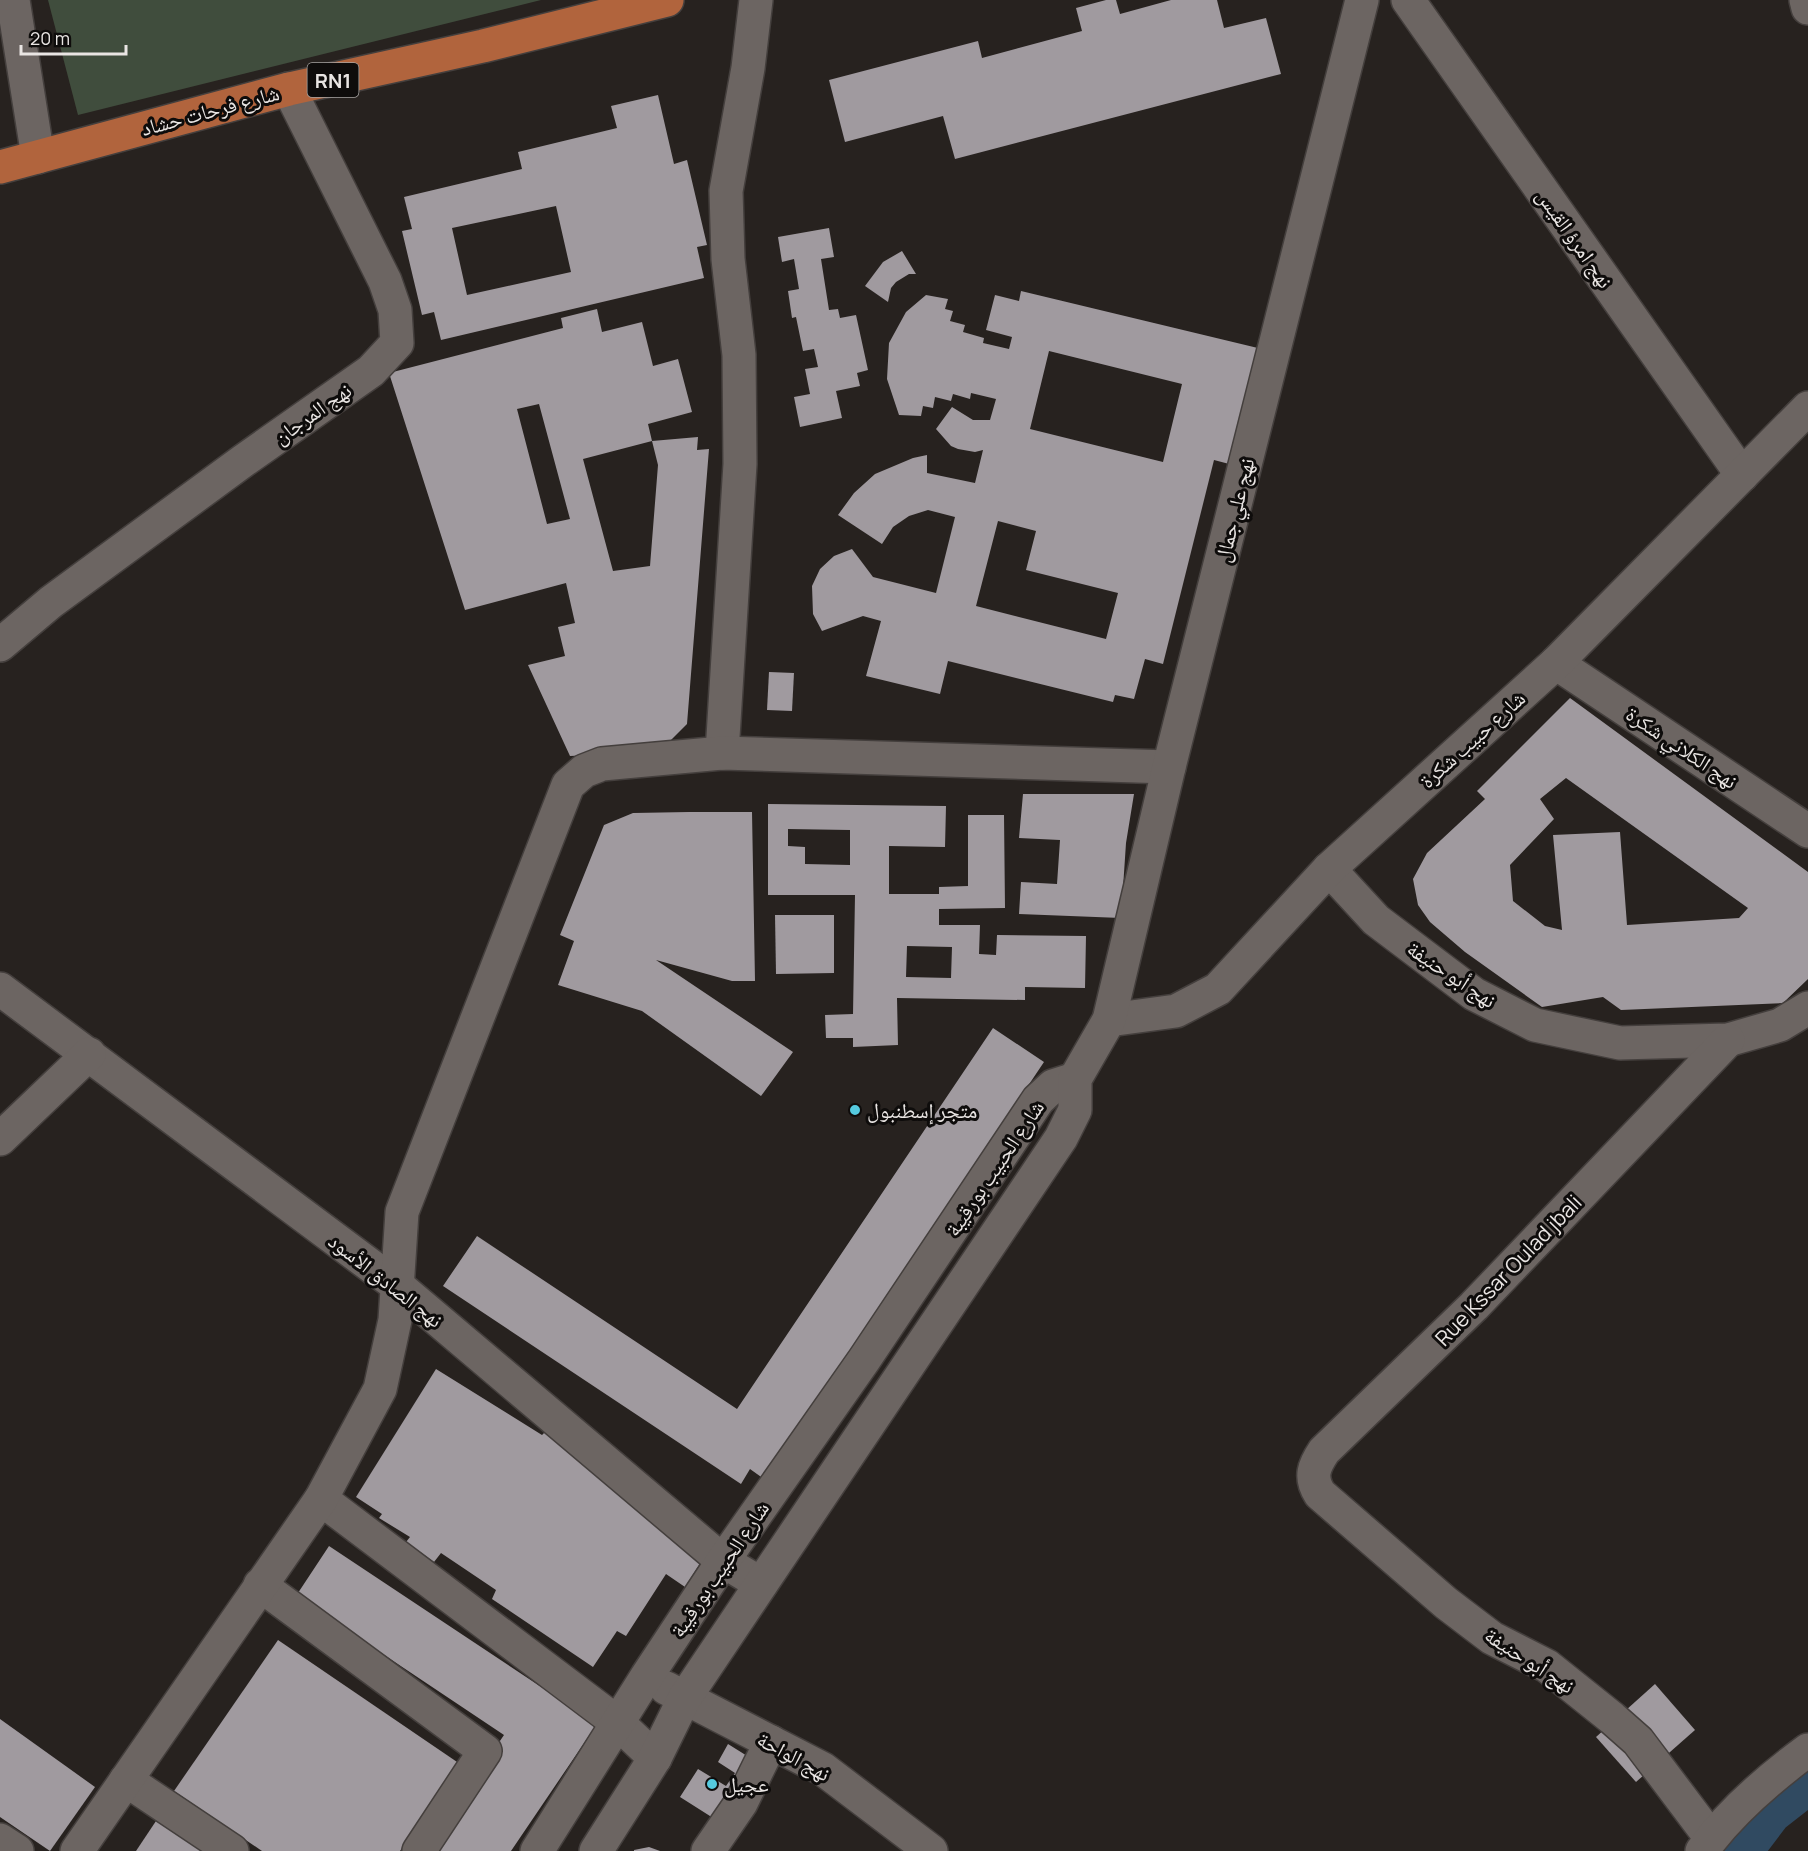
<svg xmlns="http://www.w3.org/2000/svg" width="1808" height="1851" font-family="Manrope,'Noto Naskh Arabic',sans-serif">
  <rect width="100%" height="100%" fill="#27221f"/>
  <path fill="#404d3d" d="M48 0H541L78 115Z"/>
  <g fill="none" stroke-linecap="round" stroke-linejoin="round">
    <path stroke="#304a61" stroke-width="38" d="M1744 1851 1772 1814 1808 1786"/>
  </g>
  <g fill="#a09a9f" fill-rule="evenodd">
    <path d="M1106 0H1116L1120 14 1171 0H1217L1224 28 1266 18 1281 74 955 159 943 116 845 142 829 80 978 41 982 58 1082 31 1076 8Z"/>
    <path d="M658 95 674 164 687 160 707 245 697 247 704 278 441 340 434 312 422 315 402 231 412 229 404 197 522 169 518 152 617 128 611 106ZM556 206 571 272 467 295 452 228Z"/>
    <path d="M829 228 834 257 821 259 829 310 838 309 840 318 856 315 868 370 857 373 860 386 836 391 842 418 800 427 794 397 810 394 805 369 818 367 814 349 803 351 796 317 792 318 788 291 799 289 794 259 782 262 778 237Z"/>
    <path d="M902 251 916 274H909L896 282 891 288 888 302 865 286 883 262Z"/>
    <path d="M1021 291 1262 349 1233 465 1214 460 1163 664 1145 659 1134 699 1115 695 1113 702 948 661 940 694 866 676 881 621 863 616 822 631 813 614 812 586 820 569 834 556 852 549 873 577 936 593 955 517 928 510 909 516 893 527 882 544 838 515 854 493 875 474 913 458 927 455V473L975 483 983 450 975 452 958 449 951 446 936 429 952 407 973 420H990L996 399 971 393 970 399 953 394 951 401 935 397 933 408 923 406 921 416 899 415 887 379 889 343 906 312 926 295 948 299 945 309 953 311 950 321 965 325 963 332 984 338 983 343 1009 349 1012 337 986 330 995 295 1019 301ZM1049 351 1182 384 1163 462 1030 429ZM998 521 1036 531 1026 570 1118 593 1106 639 976 606Z"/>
    <path d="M597 309 602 332 642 322 653 366 678 359 692 412 648 424 652 441 583 459 613 571 650 566 658 465 652 441 698 437 697 450 709 449 687 724 659 752 570 756 528 665 565 656 558 627 575 623 566 583 465 610 389 373 563 328 561 318ZM539 404 570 519 547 524 517 409Z"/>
    <path d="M769 672 794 673 792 711 767 710Z"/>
    <path d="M1570 698 1808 872V979L1783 1003 1621 1010 1603 997 1542 1007 1465 952 1430 922 1418 905 1413 879 1427 853 1485 799 1477 791ZM1566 778 1748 908 1739 918 1627 925 1620 832 1553 835 1562 930 1545 926 1513 901 1510 865 1554 819 1540 799Z"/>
    <path d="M1023 794H1134L1126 843 1121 918 1019 914 1021 882 1057 884 1060 840 1019 838Z"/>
    <path d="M768 804 946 806 945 847 889 846V894H939V887L968 886V815H1004L1005 908 939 909V925H980L979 954 996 955 997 935 1086 936 1085 988 1025 987V1000L897 998 898 1045 853 1047V1038H826L825 1015 853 1014 855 895H768ZM788 829 850 830V865L805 864V847L788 846ZM907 946 952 947 951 978 906 977Z"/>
    <path d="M689 812H752L755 981H732L656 960 793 1052 761 1096 642 1011 558 985 574 941 560 935 604 825 633 813Z"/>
    <path d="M775 915H834V973L776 974Z"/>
    <path d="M993 1028 1044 1062 764 1479 750 1469 741 1484 443 1286 477 1236 737 1409Z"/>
    <path d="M436 1369 542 1435 547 1430 715 1540 685 1587 666 1574 626 1636 617 1631 593 1667 492 1599 496 1590 441 1553 434 1562 406 1542 410 1537 379 1518 382 1514 356 1497Z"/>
    <path d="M329 1546 597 1724 511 1851H425L504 1735 296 1596Z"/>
    <path d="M278 1640 460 1764 400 1851H262L174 1791Z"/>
    <path d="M1655 1684 1695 1730 1636 1782 1596 1737Z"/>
    <path d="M0 1719 95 1787 50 1851 0 1817Z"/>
    <path d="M728 1744 752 1759 721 1823 680 1797 698 1769 726 1786 735 1773 718 1762Z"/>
    <path d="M156 1821 202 1851H136Z"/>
    <path d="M649 1847 660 1851H634V1850Z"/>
  </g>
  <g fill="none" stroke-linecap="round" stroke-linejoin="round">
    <defs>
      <g id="minor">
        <path d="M13 0 38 157"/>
        <path d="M1408 0 1742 475"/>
        <path d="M1806 0 1808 8"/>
        <path d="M0 645 51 602 243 461 371 371 397 343 395 310 385 281 289 89"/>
        <path d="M1556 663 1808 831"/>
        <path d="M722 753 740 464 739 355 728 259 726 191 748 68 756 0"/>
        <path d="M1329 869 1376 920 1474 994 1535 1025 1620 1043 1728 1040 1780 1025 1808 1008"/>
        <path d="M0 989 398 1286 723 1561 761 1584"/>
        <path d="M1109 1020 1176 1011 1218 989 1329 869 1556 663 1808 408"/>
        <path d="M0 1139 89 1054"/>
        <path d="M321 1499 618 1723 655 1758"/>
        <path d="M260 1585 485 1751 419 1851"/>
        <path d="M666 1688 823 1769 931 1851"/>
        <path d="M126 1780 232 1851"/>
        <path d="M1711 1838 1638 1741 1612 1718 1547 1666 1492 1638 1446 1603 1320 1494C1309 1477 1314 1466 1324 1451L1474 1306 1728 1040"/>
        <path d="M0 1840 17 1851"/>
        <path d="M77 1851 321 1499 380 1389 395 1320 402 1212 568 785 584 771 602 764 722 753 1169 767"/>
        <path d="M537 1851 647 1676 723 1561 864 1360 1038 1100 1053 1086 1075 1079"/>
        <path d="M596 1851 655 1758 684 1699 1061 1138 1075 1110V1079L1109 1020 1169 767 1362 0"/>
        <path d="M708 1851 741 1803 771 1742"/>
        <path d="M1702 1851C1730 1812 1770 1778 1808 1750"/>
      </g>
      <path id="major" d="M0 167 289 89 483 46 667 0"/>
    </defs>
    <use href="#minor" stroke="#443f3d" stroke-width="36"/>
    <use href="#major" stroke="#443f3d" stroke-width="36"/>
    <use href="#minor" stroke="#6c6562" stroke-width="33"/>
    <use href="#major" stroke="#b1643d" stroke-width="33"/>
  </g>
  <g fill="#55cadf" stroke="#0e0c0b" stroke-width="2">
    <circle cx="855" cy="1110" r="6"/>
    <circle cx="712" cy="1784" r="6"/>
  </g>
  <g text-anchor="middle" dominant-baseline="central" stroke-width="6" stroke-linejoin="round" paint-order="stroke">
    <rect fill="#0e0c0b" stroke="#a7a4a2" stroke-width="1.5" x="307.5" y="63" width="51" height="34" rx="4.5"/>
    <g font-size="20" font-weight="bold" fill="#e9e5e3">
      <text x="333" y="80">RN1</text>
    </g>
    <g font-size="21" fill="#e9e5e3" stroke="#0e0c0b">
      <text transform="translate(210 110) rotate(-15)">شارع فرحات حشاد</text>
      <text transform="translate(1575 238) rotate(55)">نهج امرؤ القيس</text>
      <text transform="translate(312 413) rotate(-35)">نهج المرجان</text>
      <text transform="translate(1234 510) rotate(-76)">نهج علي جمال</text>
      <text transform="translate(1472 739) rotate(-42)">شارع حبيب شكرة</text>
      <text transform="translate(1682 747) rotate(34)">نهج الكلاني شكرة</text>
      <text transform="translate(1452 974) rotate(34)">نهج أبو حنيفة</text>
      <text transform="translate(994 1168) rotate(-56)">شارع الحبيب بورقيبة</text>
      <text transform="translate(1508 1270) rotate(-46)">Rue Kssar Oulad jbali</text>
      <text transform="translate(386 1280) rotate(38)">نهج الصادق الأسود</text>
      <text transform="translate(719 1569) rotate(-56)">شارع الحبيب بورقيبة</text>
      <text transform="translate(1530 1660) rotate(33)">نهج أبو حنيفة</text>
      <text transform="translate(794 1756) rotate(29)">نهج الواحة</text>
    </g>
    <g font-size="21" fill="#e9e5e3" stroke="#0e0c0b" text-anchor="start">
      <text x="867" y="1110">متجر إسطنبول</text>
      <text x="724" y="1784">عجيل</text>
    </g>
  </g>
  <path d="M21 45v9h105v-9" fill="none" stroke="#e9e5e3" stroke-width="3"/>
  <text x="30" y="45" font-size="18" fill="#e9e5e3" stroke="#0e0c0b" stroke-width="4.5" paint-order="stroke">20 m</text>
</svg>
